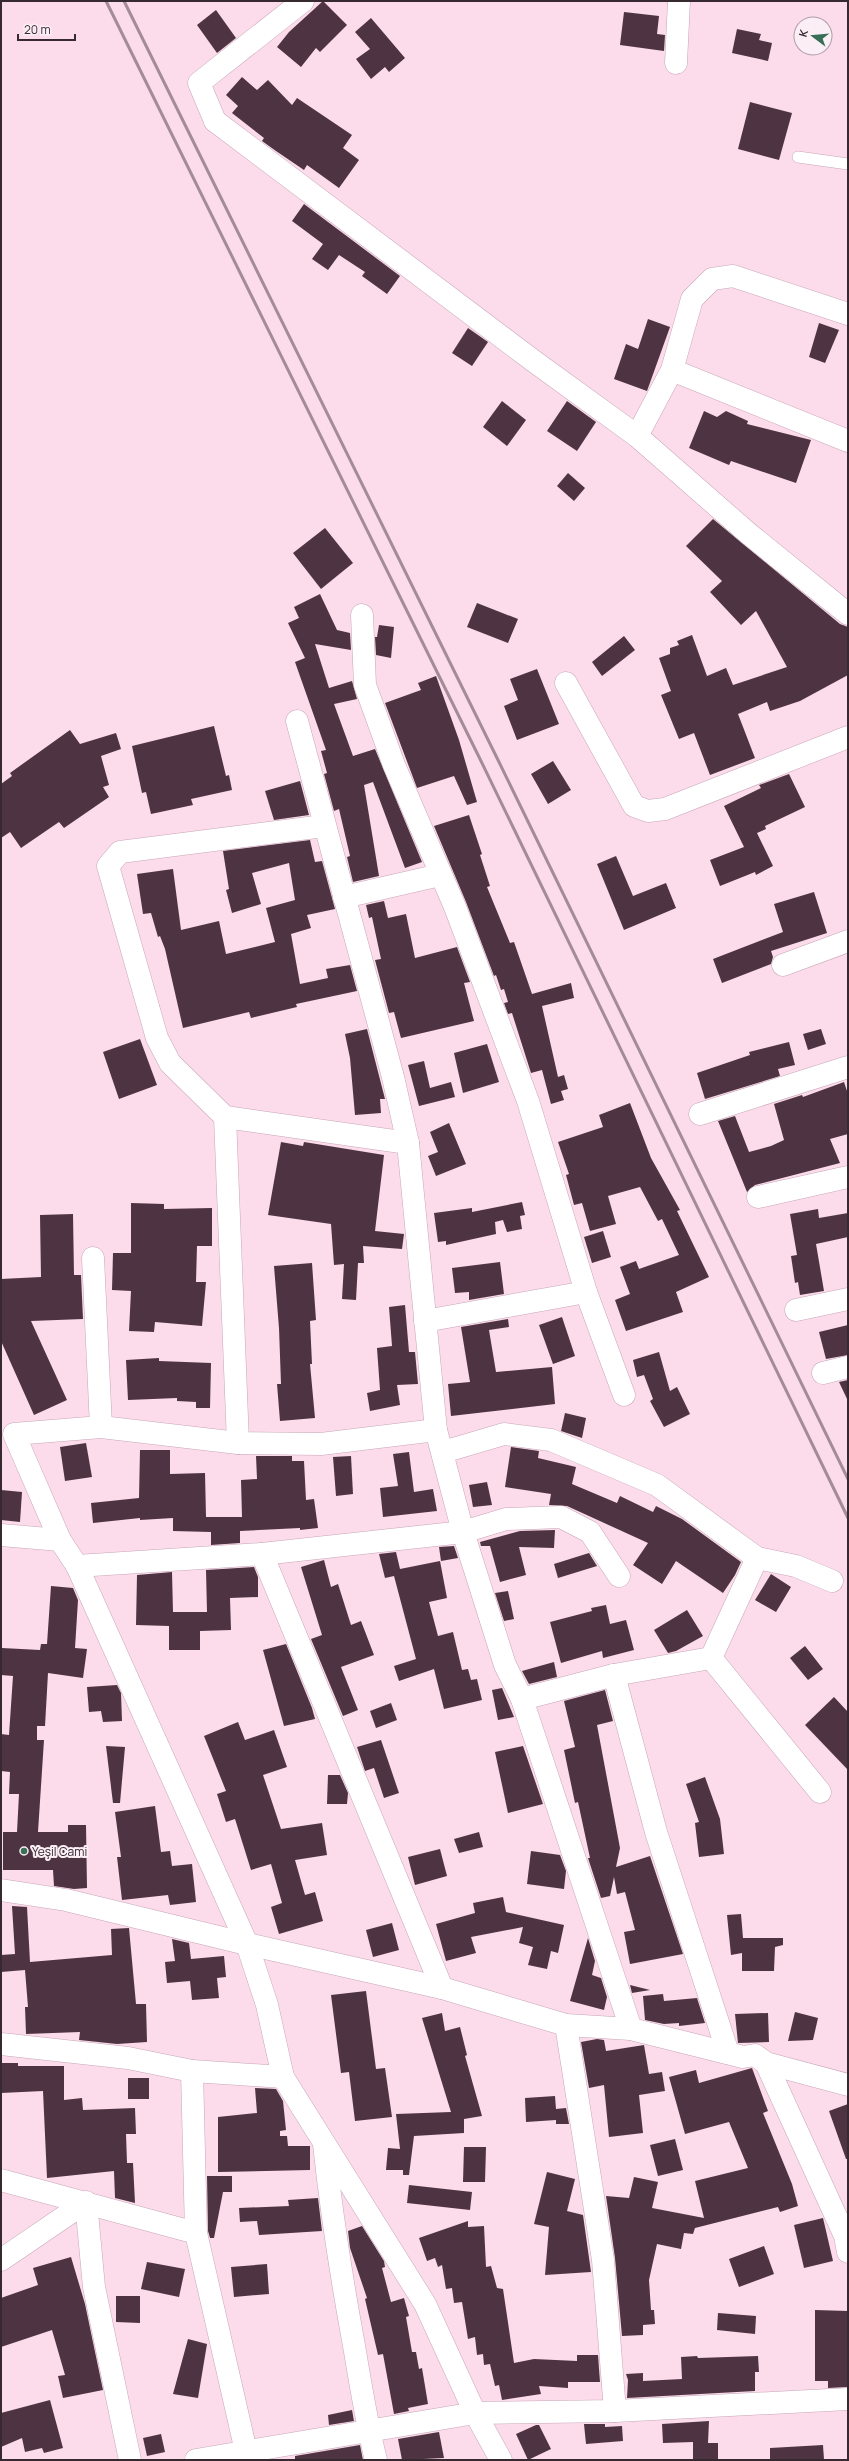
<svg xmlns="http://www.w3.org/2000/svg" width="849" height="2461" font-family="Manrope,sans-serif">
  <rect width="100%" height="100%" fill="#fcdbeb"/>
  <g fill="#4e3442">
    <path d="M323 1 347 25 320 52 316 48 301 67 277 47 289 32Z"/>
    <path d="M216 10 236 38 217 53 197 25Z"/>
    <path d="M624 12 659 16 657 34 665 35 664 51 620 45Z"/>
    <path d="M371 18 405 58 389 72 385 67 371 79 356 59 370 49 355 32Z"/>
    <path d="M737 29 761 34 759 40 772 43 768 61 732 53Z"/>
    <path d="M242 77 257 90 268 80 292 105 297 98 352 135 343 148 359 160 339 188 307 165 304 170 276 151 262 141 264 138 232 113 238 106 226 95Z"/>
    <path d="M750 102 792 113 779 160 738 149Z"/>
    <path d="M304 204 400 276 387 294 362 276 365 272 339 255 328 270 312 259 323 244 292 221Z"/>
    <path d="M648 319 670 327 647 391 614 379 626 344 638 349Z"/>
    <path d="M819 323 839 330 825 363 809 357Z"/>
    <path d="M468 328 488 342 472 366 452 353Z"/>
    <path d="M502 401 526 420 507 446 483 427Z"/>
    <path d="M567 401 596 422 577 451 547 431Z"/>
    <path d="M704 411 717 417 726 411 748 421 747 424 811 440 796 483 731 461 729 465 689 448Z"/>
    <path d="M568 473 585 488 574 501 557 486Z"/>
    <path d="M713 519 840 624 848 627V675L800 701 770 711 767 702 738 714 755 758 710 775 694 733 679 739 661 695 671 691 659 658 670 654V648L679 645 677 641 692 635 707 676 726 668 733 685 787 667 756 611 741 625 710 592 722 581 686 546Z"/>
    <path d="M325 528 353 563 321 589 293 553Z"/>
    <path d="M320 594 337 630 350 633 351 650 315 644 329 688 352 681 357 699 334 704 353 756 375 749 422 862 405 868 373 782 364 785 379 876 353 882 347 857 350 856 339 809 334 811 324 774 327 773 321 751 326 750 295 662 305 658 288 623 299 618 294 607Z"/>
    <path d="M477 603 518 619 508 643 467 627Z"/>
    <path d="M379 625 394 627 391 658 376 655 375 637H377Z"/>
    <path d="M624 636 635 650 602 676 592 662Z"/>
    <path d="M537 669 559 724 517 740 504 706 518 700 510 679Z"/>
    <path d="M436 676 459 740 477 802 467 805 454 776 417 788 385 703 421 690 418 683Z"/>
    <path d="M214 726 226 776 229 775 232 790 191 799 193 805 151 814 146 792 142 793 132 746Z"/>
    <path d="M70 730 80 744 116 733 121 749 101 756 109 785 103 787 109 797 64 828 59 822 21 848 10 832 1 838V784L12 776 10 773Z"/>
    <path d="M553 761 571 790 548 804 531 774Z"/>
    <path d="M789 774 805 807 765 826 766 829 757 833 773 866 756 875 755 872 720 886 710 860 744 847 724 806 761 788 759 785Z"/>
    <path d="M300 781 309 815 274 820 265 791Z"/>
    <path d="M469 815 482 854 480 855 490 886 487 887 510 943 514 942 532 994 571 983 574 998 542 1006 558 1077 564 1075 568 1089 561 1091 564 1100 551 1104 542 1070 531 1073 512 1013 508 1014 504 1003 508 1002 504 989 501 990 496 975 494 976 466 902 434 826Z"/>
    <path d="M310 840 315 862 322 861 335 909 307 915 311 928 291 934 300 984 328 978 326 969 350 965 357 991 296 1004 297 1007 251 1018 249 1012 183 1028 165 949 160 936 158 937 151 913 143 914 137 874 173 869 181 930 219 921 226 954 275 942 266 908 295 900 289 863 252 873 261 904 232 913 226 890 229 889 223 851Z"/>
    <path d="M616 856 633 896 666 883 676 908 624 930 597 864Z"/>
    <path d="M814 892 827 933 771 951 773 957 771 964 722 983 713 959 783 932 774 904Z"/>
    <path d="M384 901 388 918 406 914 415 958 457 947 470 982 464 983 474 1021 401 1038 394 1012 389 1013 375 960 381 959 372 917 369 918 366 905Z"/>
    <path d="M367 1029 385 1099H380L381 1113 355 1115 350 1058 345 1034Z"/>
    <path d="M821 1029 826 1044 808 1050 803 1034Z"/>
    <path d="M140 1039 157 1085 119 1099 103 1052Z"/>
    <path d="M789 1042 795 1065 778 1069 780 1076 705 1099 697 1073 750 1055 749 1052Z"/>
    <path d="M487 1044 499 1082 463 1093 454 1053Z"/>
    <path d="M424 1061 430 1088 451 1082 455 1097 419 1106 408 1065Z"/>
    <path d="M844 1082 848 1094V1134L830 1139 840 1163 755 1185 747 1192 718 1121 735 1116 749 1152 771 1146 784 1140 774 1104 802 1095 803 1097Z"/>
    <path d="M630 1103 651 1158 680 1210 677 1211 709 1277 676 1292 683 1312 626 1331 615 1300 630 1294 620 1267 636 1261 639 1269 679 1255 662 1219 658 1221 640 1187 608 1196 616 1224 590 1231 582 1203 574 1205 566 1175 569 1174 558 1142 603 1127 599 1115Z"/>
    <path d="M449 1123 466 1164 436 1176 428 1156 438 1152 430 1132Z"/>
    <path d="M281 1142 303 1146 304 1142 384 1155 375 1231 404 1234 402 1249 363 1246 364 1263H358L356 1300 342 1299 344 1264 334 1265 331 1224 268 1215Z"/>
    <path d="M522 1202 525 1215 520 1216 522 1229 507 1232 503 1220 495 1222 496 1234 446 1245V1241L438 1242 434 1213 472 1208V1212Z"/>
    <path d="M131 1203 164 1204V1209L212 1208V1246H197L196 1282H206L202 1326 155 1322 154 1332 129 1331 131 1291 112 1290 113 1253H131Z"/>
    <path d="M818 1209 819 1218 848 1213V1237L816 1244 824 1291 800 1295 798 1282 795 1283 791 1256 797 1255 790 1214Z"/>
    <path d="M73 1214 74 1275H81L83 1319 31 1321 67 1400 34 1415 1 1341V1279L41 1277 40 1215Z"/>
    <path d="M603 1231 611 1257 592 1263 584 1237Z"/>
    <path d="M500 1262 504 1294 469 1300V1292L455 1293 452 1268Z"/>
    <path d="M312 1263 316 1320 310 1321 312 1364H310L315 1418 280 1421 277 1384H281L279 1328 274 1266Z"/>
    <path d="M405 1305 409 1352H415L418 1384 397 1385 400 1405 370 1411 367 1393 380 1390 377 1348 392 1346 389 1307Z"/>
    <path d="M562 1317 575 1356 553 1364 539 1325Z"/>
    <path d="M508 1319 509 1327 489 1330 496 1372 552 1367 555 1404 451 1416 448 1384 470 1382 461 1327Z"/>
    <path d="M848 1325V1355L826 1359 819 1332Z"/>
    <path d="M659 1352 670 1391 677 1387 690 1414 664 1427 650 1401 653 1399 644 1375 637 1377 633 1360Z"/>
    <path d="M159 1358V1361L211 1363 210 1408H196V1402L177 1401V1398L128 1400 126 1360Z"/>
    <path d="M848 1380V1401L839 1382Z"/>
    <path d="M565 1413 586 1418 582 1438 561 1431Z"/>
    <path d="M86 1443 92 1477 65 1481 60 1447Z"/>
    <path d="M511 1447 539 1451 538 1458 576 1467 572 1484 617 1503 620 1496 653 1512 656 1506 682 1519 741 1562 735 1575 723 1593 676 1561 662 1584 633 1565 648 1543 567 1506 549 1505 551 1494 505 1487Z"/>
    <path d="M140 1450H170V1474L205 1473 206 1517H242L241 1480 257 1479 256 1456H292V1461H304L306 1500 314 1499 318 1528 300 1530V1528L240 1531V1543L211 1545V1532L173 1531V1518L140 1520V1518L93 1523 91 1503 139 1498Z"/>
    <path d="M409 1452 414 1492 433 1489 437 1511 383 1517 380 1488 398 1486 393 1454Z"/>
    <path d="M351 1456 353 1494 336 1496 333 1457Z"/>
    <path d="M487 1482 492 1505 473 1507 469 1485Z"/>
    <path d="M1 1490 22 1492 20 1522 1 1520Z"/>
    <path d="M555 1530 554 1548 519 1547 526 1575 500 1582 490 1546H481L480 1542 520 1531Z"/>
    <path d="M454 1546 458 1558 441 1561 439 1547Z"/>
    <path d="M396 1552 400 1569 440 1561 447 1598 429 1602 438 1636 453 1632 462 1670 468 1669 471 1680 477 1679 482 1700 444 1709 434 1669 399 1681 394 1666 416 1659 394 1576 385 1578 379 1554Z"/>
    <path d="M589 1553 597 1566 558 1578 554 1564Z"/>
    <path d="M324 1560 331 1587 338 1584 351 1625 361 1621 374 1655 341 1667 358 1710 343 1716 311 1639 322 1635 301 1567Z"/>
    <path d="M254 1567 258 1577V1597L230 1598 231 1630 200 1631V1650H169V1626L136 1625 137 1575 172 1572 173 1612H207L206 1570Z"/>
    <path d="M771 1574 791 1587 776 1612 755 1600Z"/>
    <path d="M51 1586 73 1588 78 1600 75 1648 87 1649 83 1678 48 1673 45 1726H37V1740H44L38 1832H68V1825H86L87 1888 74 1889 54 1886 53 1870H3V1832H17L19 1794H9L10 1772 1 1771V1734L9 1735 13 1676 1 1675 2 1648 40 1650 41 1644H47Z"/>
    <path d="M508 1591 514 1619 504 1621 495 1593Z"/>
    <path d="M606 1605 610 1624 626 1620 634 1650 603 1658 602 1651 561 1663 550 1622 592 1611 591 1608Z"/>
    <path d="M687 1610 703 1636 676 1651 668 1653 654 1630Z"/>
    <path d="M286 1644 312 1708 315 1719 284 1726 263 1650Z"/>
    <path d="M805 1646 823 1669 808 1680 790 1658Z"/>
    <path d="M554 1662 557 1677 529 1684 522 1671Z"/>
    <path d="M117 1685 121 1693 122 1721 103 1722 101 1711 89 1712 87 1687Z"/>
    <path d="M502 1688 514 1717 498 1720 492 1690Z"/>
    <path d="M605 1690 613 1721 597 1725 620 1848 616 1867 650 1856 683 1954 630 1964 624 1932 635 1930 625 1892 617 1894 614 1877 610 1896 601 1898 588 1858H590L578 1802 575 1803 564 1750 575 1747 564 1701Z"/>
    <path d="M834 1697 848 1712V1770L805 1725Z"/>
    <path d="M391 1703 397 1720 376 1728 370 1711Z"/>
    <path d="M238 1722 245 1740 274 1730 287 1767 263 1775 281 1829 322 1823 327 1855 295 1860 305 1895 315 1892 323 1921 279 1934 271 1907 282 1903 271 1864 251 1870 235 1819 226 1822 217 1794 226 1791 204 1736Z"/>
    <path d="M381 1740 399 1793 384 1798 374 1768 365 1771 357 1747Z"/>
    <path d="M106 1746 125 1747 120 1803H113Z"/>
    <path d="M523 1746 543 1804 508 1813 495 1752Z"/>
    <path d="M328 1775H340L348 1793 347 1804H327Z"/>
    <path d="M705 1777 720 1819 724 1854 699 1857 695 1823 699 1822 686 1784Z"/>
    <path d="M155 1806 161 1852 170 1851 172 1866 192 1864 196 1902 170 1905 168 1895 122 1900 117 1857H121L115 1812Z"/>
    <path d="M479 1832 483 1847 459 1853 454 1839Z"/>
    <path d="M440 1849 447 1876 415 1885 408 1857Z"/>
    <path d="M531 1851 560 1855 566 1871 564 1889 527 1884Z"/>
    <path d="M503 1897 506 1912 564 1925 558 1953 551 1951 547 1969 528 1965 533 1947 519 1943 523 1927 471 1937 476 1953 446 1961 436 1924 475 1913 473 1903Z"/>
    <path d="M12 1906 27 1907 30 1962 112 1955 111 1929 129 1928 136 2004H146L147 2042 117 2044 79 2040 80 2032 26 2034 25 2007H28L25 1970 1 1972V1955L15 1954Z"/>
    <path d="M741 1914 743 1938H783V1945L775 1947 774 1971H742V1953L731 1955 727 1915Z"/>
    <path d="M392 1923 399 1950 373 1957 366 1930Z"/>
    <path d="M588 1938 595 1961 592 1975 601 1978 607 1997 604 2010 570 2001Z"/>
    <path d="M172 1939 189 1943 191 1959 224 1956 226 1977 217 1978 219 1998 192 2000 190 1981 167 1983 165 1962 175 1961Z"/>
    <path d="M630 1985 650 1990 632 1993Z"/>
    <path d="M366 1991 376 2069 385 2068 392 2117 355 2121 349 2072 341 2073 331 1995Z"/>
    <path d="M663 1994 664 2001 697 1998 705 2023 679 2026V2023L664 2024 645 2020 643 1996Z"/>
    <path d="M795 2012 818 2018 813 2040 788 2041Z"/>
    <path d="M442 2013 445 2031 460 2027 467 2055 465 2056 482 2116 464 2119V2133L414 2136 409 2175H403V2170H386L388 2148 400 2149 396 2114 451 2112 422 2018Z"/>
    <path d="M768 2013 769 2042 738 2043 735 2014Z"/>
    <path d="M597 2039 604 2040 606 2051 644 2045 649 2074 662 2072 665 2091 639 2095 643 2133 609 2137 604 2085 589 2088 581 2042Z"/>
    <path d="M1 2063H18V2066H64V2100L82 2098 83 2110 135 2108 136 2134H126L127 2163H133L135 2203 115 2198 114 2171 47 2178 43 2091 1 2093Z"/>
    <path d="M752 2068 768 2111 763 2113 792 2184 798 2206 780 2212 778 2207 695 2228 693 2234 684 2233 681 2249 657 2244 649 2280 651 2310H654L655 2324 643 2325V2335L622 2336 615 2258 606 2196 629 2198 634 2177 658 2182 652 2208 704 2218 695 2181 748 2168 729 2122 685 2134 669 2077 696 2070 699 2083Z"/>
    <rect x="128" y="2078" width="21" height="21"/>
    <path d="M255 2088 276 2089 283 2101 286 2130 280 2131V2136H287L288 2146H310V2170L218 2172V2117L257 2113Z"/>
    <path d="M555 2096 556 2109 566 2108 569 2124H556V2120L526 2122 525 2098Z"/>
    <path d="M848 2104V2159H846L829 2111Z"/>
    <path d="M675 2139 683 2170 658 2176 650 2145Z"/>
    <path d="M464 2147H486L485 2182H463Z"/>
    <path d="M547 2172 575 2179 567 2211 583 2215 591 2272 545 2275 549 2227 534 2224Z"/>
    <path d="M207 2176H232V2192H223L214 2238H210L208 2231Z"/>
    <path d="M409 2185 472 2192 470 2210 407 2203Z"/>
    <path d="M318 2198 322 2231 259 2235 257 2221 240 2222 239 2208 289 2206 288 2200Z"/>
    <path d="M823 2218 833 2261 804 2268 794 2225Z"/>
    <path d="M468 2221V2227L484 2226 486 2267 491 2266 497 2288 503 2289 514 2363 534 2359 577 2361V2355H598L600 2382H568V2388L539 2386 541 2394 502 2400 499 2385 495 2386 490 2364 484 2365 483 2354 477 2355 475 2337 468 2339 462 2302 454 2303 452 2288 446 2289 442 2265 438 2267 435 2258 427 2261 419 2238Z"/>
    <path d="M362 2226 384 2261 385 2267 382 2268 391 2302 404 2298 409 2316 406 2317 412 2352H416L419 2369 422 2368 428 2404 408 2408 409 2411 394 2414 383 2354 378 2355 365 2299 367 2298 350 2248 348 2231Z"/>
    <path d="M764 2246 774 2274 739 2287 729 2259Z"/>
    <path d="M71 2257 85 2304 103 2390 63 2398 58 2376 65 2375 52 2330 1 2347V2298L38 2285 33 2268Z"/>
    <path d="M147 2262 185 2269 179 2297 141 2289Z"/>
    <path d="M267 2264 269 2294 234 2297 231 2267Z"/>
    <path d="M116 2296H140V2323L116 2322Z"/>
    <path d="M815 2310 848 2311V2387L828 2388V2381H815Z"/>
    <path d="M718 2313 756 2316 755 2334 717 2330Z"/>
    <path d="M188 2339 207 2344 198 2398 173 2394Z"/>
    <path d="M697 2356 698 2358 758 2356 759 2372H755V2391L627 2398 628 2380 626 2374 643 2373V2381L682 2379 681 2357Z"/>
    <path d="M50 2400 63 2448 44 2453 42 2448 25 2452 22 2438 1 2447V2413Z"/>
    <path d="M352 2410 354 2421 329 2425 328 2415Z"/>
    <path d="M709 2421 708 2443H718V2460H693V2442L663 2443 662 2424Z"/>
    <path d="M584 2424H605V2427L622 2426 623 2441 586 2444Z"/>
    <path d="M536 2425H539L551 2449 528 2460 516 2434Z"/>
    <path d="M439 2432 444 2458 402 2460 398 2439Z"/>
    <path d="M161 2434 165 2452 147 2456 143 2438Z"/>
    <path d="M360 2445 363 2460H295V2456Z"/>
    <path d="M823 2445 824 2460H770V2448Z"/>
  </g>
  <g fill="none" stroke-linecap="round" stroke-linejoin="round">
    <defs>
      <path id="lane" d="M798 157 848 164"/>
      <g id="street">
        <path d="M676 63 679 1"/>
        <path d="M215 121 199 83 303 1"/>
        <path d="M672 370 848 441"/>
        <path d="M637 436 672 370 692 299 712 279 733 276 848 314"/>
        <path d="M362 615 365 685 394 765 455 907 528 1101 586 1292 624 1395"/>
        <path d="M566 683 634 806 648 811 665 809 848 737"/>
        <path d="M297 721 393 1077 408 1143 436 1430 463 1532 505 1665 522 1699 631 2029"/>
        <path d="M344 897 440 875"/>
        <path d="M783 965 848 941"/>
        <path d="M700 1114 848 1067"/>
        <path d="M225 1117 408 1143"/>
        <path d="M758 1197 848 1177"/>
        <path d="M93 1258 101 1427"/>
        <path d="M796 1310 848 1299"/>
        <path d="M425 1321 586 1292"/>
        <path d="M823 1373 848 1367"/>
        <path d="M436 1430 321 1444 238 1443 101 1427 14 1434 60 1540 77 1566 247 1944 267 2005 283 2077 425 2304 475 2413 501 2460"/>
        <path d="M238 1443 225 1117 170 1063 157 1038 108 866 120 852 324 826"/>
        <path d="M443 1452 504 1434 551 1440 657 1485 757 1558"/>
        <path d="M1 1535 60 1540"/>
        <path d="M262 1554 463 1532 506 1519 561 1517 590 1532 619 1576"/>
        <path d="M77 1566 262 1554 442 1988"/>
        <path d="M711 1658 820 1792"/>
        <path d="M614 1675 656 1832 728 2053"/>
        <path d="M522 1699 614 1675 711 1658 757 1558 796 1566 832 1581"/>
        <path d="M1 1890 66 1900 247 1944 442 1988 566 2025 631 2029 743 2057 755 2055 766 2063 848 2085"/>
        <path d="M566 2025 603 2260 615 2411"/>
        <path d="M1 2044 128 2058 192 2071 283 2077"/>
        <path d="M766 2063 845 2236 848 2252"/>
        <path d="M192 2071 196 2233"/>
        <path d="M324 2144C331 2210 341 2275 353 2340 360 2380 366 2421 376 2460"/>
        <path d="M1 2180 196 2233 248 2460"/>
        <path d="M1 2260 86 2202 94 2287 130 2460"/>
        <path d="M196 2460 475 2413 615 2411 848 2399"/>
      </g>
      <path id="secondary" d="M215 121 535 362 637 436 749 534 848 614"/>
    </defs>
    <use href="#lane" stroke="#c7a7b7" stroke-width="12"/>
    <use href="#street" stroke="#c7a7b7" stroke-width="23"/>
    <use href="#secondary" stroke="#c7a7b7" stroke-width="23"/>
    <use href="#lane" stroke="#fff" stroke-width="11"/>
    <use href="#street" stroke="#fff" stroke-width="22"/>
    <use href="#secondary" stroke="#fff" stroke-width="22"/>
    <g stroke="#a38b97" stroke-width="3">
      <path d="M106 1 480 759 848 1518"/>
      <path d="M124 1 499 762 848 1479"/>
    </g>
  </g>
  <circle fill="#376f57" stroke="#fceef5" stroke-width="1.5" cx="24" cy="1851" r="4"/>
  <g text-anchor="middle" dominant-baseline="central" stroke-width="4" stroke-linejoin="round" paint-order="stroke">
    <g font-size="12" fill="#362930" stroke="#fceef5" text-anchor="start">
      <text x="32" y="1851">Yeşil Cami</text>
    </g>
  </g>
  <rect width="849" height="2461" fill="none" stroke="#362930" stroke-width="4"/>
  <g transform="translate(813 36) rotate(286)"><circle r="19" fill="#fceef5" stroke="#ad9fa6"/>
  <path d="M0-3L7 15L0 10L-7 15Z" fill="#376f57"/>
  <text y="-6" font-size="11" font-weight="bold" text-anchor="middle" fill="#362930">K</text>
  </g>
  <path d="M18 34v6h57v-6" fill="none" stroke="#362930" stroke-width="2"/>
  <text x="24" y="34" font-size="12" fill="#362930" stroke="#fceef5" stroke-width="3" paint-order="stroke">20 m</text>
</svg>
